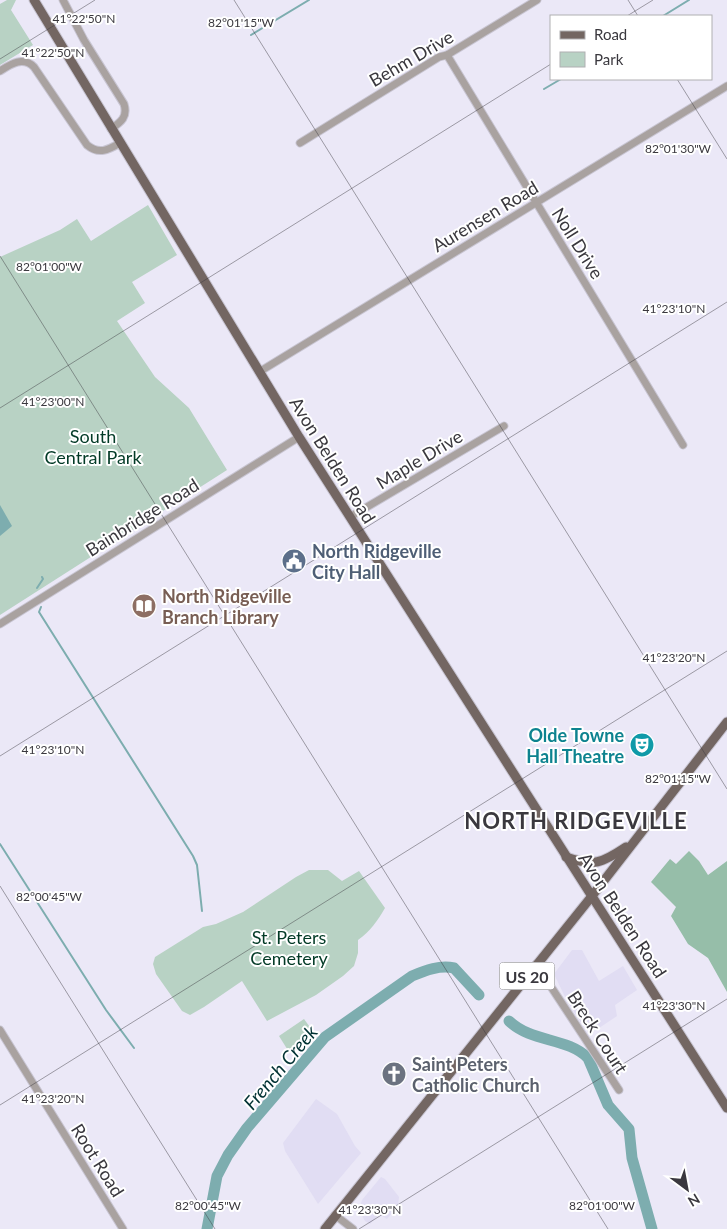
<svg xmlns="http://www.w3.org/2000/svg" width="727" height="1229" font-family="Lato,sans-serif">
  <rect width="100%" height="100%" fill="#ebe8f7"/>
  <g fill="#e1ddf3">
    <path d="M572 950H582L599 981 623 966 637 990 615 1005 617 1016 596 1030 585 1029 567 1001 554 974Z"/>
    <path d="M316 1099 337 1114 355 1146 361 1153 318 1204 285 1151 283 1143Z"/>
    <path d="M381 1177 385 1179 399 1197 398 1206 387 1219 379 1214 370 1224 365 1221 359 1210 362 1200Z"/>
  </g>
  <g fill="#b8d2c4">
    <path d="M7 0H16L11 10 33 45 0 65V4Z"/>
    <path d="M148 205 177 255 132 282 145 303 117 321 155 377 189 408 227 470 0 615V257L60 230 77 219 91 241Z"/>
    <path d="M309 870H328L342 881 359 871 385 908C378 920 370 932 358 940V953L354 966 343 976 316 995 267 1021 242 981 204 1007 190 1015 182 1011 156 974 153 964 155 957 203 927 216 924 243 912 296 877Z"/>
    <path d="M304 1019 312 1030 289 1052 279 1036Z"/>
  </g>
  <path fill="#96bea9" d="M689 851 699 861 708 875 727 861V992L708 958 688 944 671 916 676 907 651 882 670 859 676 864Z"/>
  <path fill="#7dadaf" d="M0 505 12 526 0 536Z"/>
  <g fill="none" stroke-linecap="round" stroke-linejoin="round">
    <g stroke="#7dadaf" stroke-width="2">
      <path d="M663 16 689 0"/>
      <path d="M251 35 309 0"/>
      <path d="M544 89 561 79"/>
      <path d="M37 588 43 579 42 577"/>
      <path d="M41 607 39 612 193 856 197 865 202 911"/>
      <path d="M0 844 106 1010 134 1048"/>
    </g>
    <g stroke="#7dadaf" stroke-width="11">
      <path d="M509 1021C532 1043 567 1037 588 1058L608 1105 629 1129 632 1158 652 1229"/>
      <path d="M207 1229 217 1176 228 1155 247 1128 325 1037 412 976C426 970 440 965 454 968L479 995"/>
    </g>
    <defs>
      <g id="minor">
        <path d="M63 0 84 40 124 104C128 117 121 122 111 129"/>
        <path d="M447 55 683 445"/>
        <path d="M0 71C11 64 23 56 34 67L87 145C99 155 108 150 120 143"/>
        <path d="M300 143 439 57 447 55 537 0"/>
        <path d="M259 372 727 86"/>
        <path d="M350 517 504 426"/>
        <path d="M0 624 299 437"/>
        <path d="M536 964 619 1090"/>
        <path d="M0 1030 123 1229"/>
        <path d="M335 1215 353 1229"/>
      </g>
      <g id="major">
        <path d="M34 0 299 437 727 1108"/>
        <path d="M566 857C594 867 602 863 626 847"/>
        <path d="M325 1229 592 896 727 722"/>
      </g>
    </defs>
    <use href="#minor" stroke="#c8c5d2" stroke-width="9"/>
    <use href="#major" stroke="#c8c5d2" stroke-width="11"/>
    <use href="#minor" stroke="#a9a2a0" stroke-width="7"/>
    <use href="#major" stroke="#736662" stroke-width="9"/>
  </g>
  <path fill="none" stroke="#3a383e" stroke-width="1" stroke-opacity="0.45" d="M234 0 727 789M628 0 638 16M627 16 653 0M0 59 95 0M677 79 727 159M0 256 608 1229M0 408 551 64M0 756 727 302M0 886 215 1229M0 1105 727 651M359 1229 727 999"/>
  <defs>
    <symbol id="civic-disc" viewBox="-11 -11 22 22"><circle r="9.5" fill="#5c6f8a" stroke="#fff"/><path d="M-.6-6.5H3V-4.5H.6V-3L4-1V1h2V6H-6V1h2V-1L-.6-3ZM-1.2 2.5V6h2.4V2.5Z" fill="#fff"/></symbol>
    <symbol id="library-disc" viewBox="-11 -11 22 22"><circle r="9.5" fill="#8d6e63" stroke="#fff"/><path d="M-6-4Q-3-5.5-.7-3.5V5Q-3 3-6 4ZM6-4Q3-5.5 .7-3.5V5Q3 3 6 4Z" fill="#fff"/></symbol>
    <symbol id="theatre-disc" viewBox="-11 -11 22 22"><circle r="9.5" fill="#0f9aa8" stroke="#fff"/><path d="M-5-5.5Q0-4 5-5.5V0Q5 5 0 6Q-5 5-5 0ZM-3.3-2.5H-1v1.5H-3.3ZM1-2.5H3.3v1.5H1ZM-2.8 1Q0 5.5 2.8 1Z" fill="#fff"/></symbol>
    <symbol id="church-disc" viewBox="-11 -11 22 22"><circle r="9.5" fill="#6b7280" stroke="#fff"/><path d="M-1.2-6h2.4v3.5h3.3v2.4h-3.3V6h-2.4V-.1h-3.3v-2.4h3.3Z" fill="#fff"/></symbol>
  </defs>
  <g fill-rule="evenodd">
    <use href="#civic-disc" x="280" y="547" width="28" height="28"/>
    <use href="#library-disc" x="130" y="592" width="28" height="28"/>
    <use href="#theatre-disc" x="628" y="731" width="28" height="28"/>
    <use href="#church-disc" x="380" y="1060" width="28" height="28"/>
  </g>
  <g text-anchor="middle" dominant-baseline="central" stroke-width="4" stroke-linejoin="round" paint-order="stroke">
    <rect fill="#fff" stroke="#757478" stroke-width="1" x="499.5" y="962.5" width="55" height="27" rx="4"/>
    <g font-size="16" font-weight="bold" fill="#3a383e">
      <text x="527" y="976">US 20</text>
    </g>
    <g font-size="18" fill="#3a383e" stroke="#fff">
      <text transform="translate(411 58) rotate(-30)">Behm Drive</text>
      <text transform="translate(485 216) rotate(-31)">Aurensen Road</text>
      <text transform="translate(578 243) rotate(58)">Noll Drive</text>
      <text transform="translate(419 459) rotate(-31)">Maple Drive</text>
      <text transform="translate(333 460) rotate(58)">Avon Belden Road</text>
      <text transform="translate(142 517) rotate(-32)">Bainbridge Road</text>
      <text transform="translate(623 915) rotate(57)">Avon Belden Road</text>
      <text transform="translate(598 1032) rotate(57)">Breck Court</text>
      <text transform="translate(98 1160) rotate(58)">Root Road</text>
    </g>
    <g font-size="18" fill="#023a26" stroke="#fff">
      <text x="93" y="436">South<tspan x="93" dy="21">Central Park</tspan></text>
      <text x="289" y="937">St. Peters<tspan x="289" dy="21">Cemetery</tspan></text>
    </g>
    <g font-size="18" font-weight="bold" fill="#4e5e75" stroke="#fff" text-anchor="start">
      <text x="312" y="551">North Ridgeville<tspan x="312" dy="21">City Hall</tspan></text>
    </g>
    <g font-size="18" font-weight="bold" fill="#785e54" stroke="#fff" text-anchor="start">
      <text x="162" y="596">North Ridgeville<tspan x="162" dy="21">Branch Library</tspan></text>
    </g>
    <g font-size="18" font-weight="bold" fill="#0d838f" stroke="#fff" text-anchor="end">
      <text x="624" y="735">Olde Towne<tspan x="624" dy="21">Hall Theatre</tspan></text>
    </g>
    <g font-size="18" font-weight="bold" fill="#5b616d" stroke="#fff" text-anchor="start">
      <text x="412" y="1064">Saint Peters<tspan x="412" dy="21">Catholic Church</tspan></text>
    </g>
    <g font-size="19" font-style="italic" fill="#003133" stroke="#fff">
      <text transform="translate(280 1067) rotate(-50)">French Creek</text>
    </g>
    <g font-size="22" font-weight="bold" letter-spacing="1" fill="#3a383e" stroke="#fff">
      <text x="576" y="820">NORTH RIDGEVILLE</text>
    </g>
  </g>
  <g font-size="12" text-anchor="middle" fill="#3a383e" stroke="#fff" stroke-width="4" stroke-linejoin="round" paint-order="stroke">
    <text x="84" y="23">41°22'50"N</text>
    <text x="241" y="27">82°01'15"W</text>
    <text x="53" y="57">41°22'50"N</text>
    <text x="678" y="153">82°01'30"W</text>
    <text x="49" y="271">82°01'00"W</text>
    <text x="674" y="313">41°23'10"N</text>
    <text x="53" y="406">41°23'00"N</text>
    <text x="674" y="662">41°23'20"N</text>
    <text x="53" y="754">41°23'10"N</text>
    <text x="678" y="783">82°01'15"W</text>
    <text x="49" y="901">82°00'45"W</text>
    <text x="674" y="1010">41°23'30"N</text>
    <text x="53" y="1103">41°23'20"N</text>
    <text x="208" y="1210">82°00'45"W</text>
    <text x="602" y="1210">82°01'00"W</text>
    <text x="370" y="1214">41°23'30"N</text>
  </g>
  <rect x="550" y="15" width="162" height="65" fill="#ffffff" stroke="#b0afb2"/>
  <rect x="560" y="31" width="25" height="8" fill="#736662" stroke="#b0afb2"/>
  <text x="594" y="40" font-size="15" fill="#3a383e">Road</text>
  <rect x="560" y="52" width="25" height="15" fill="#b8d2c4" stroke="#b0afb2"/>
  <text x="594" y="65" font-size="15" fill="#3a383e">Park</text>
  <g transform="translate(687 1189) rotate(148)" stroke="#ffffff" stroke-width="4" paint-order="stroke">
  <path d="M0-4L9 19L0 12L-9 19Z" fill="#3a383e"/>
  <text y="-8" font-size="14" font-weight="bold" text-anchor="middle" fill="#3a383e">N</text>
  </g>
</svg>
